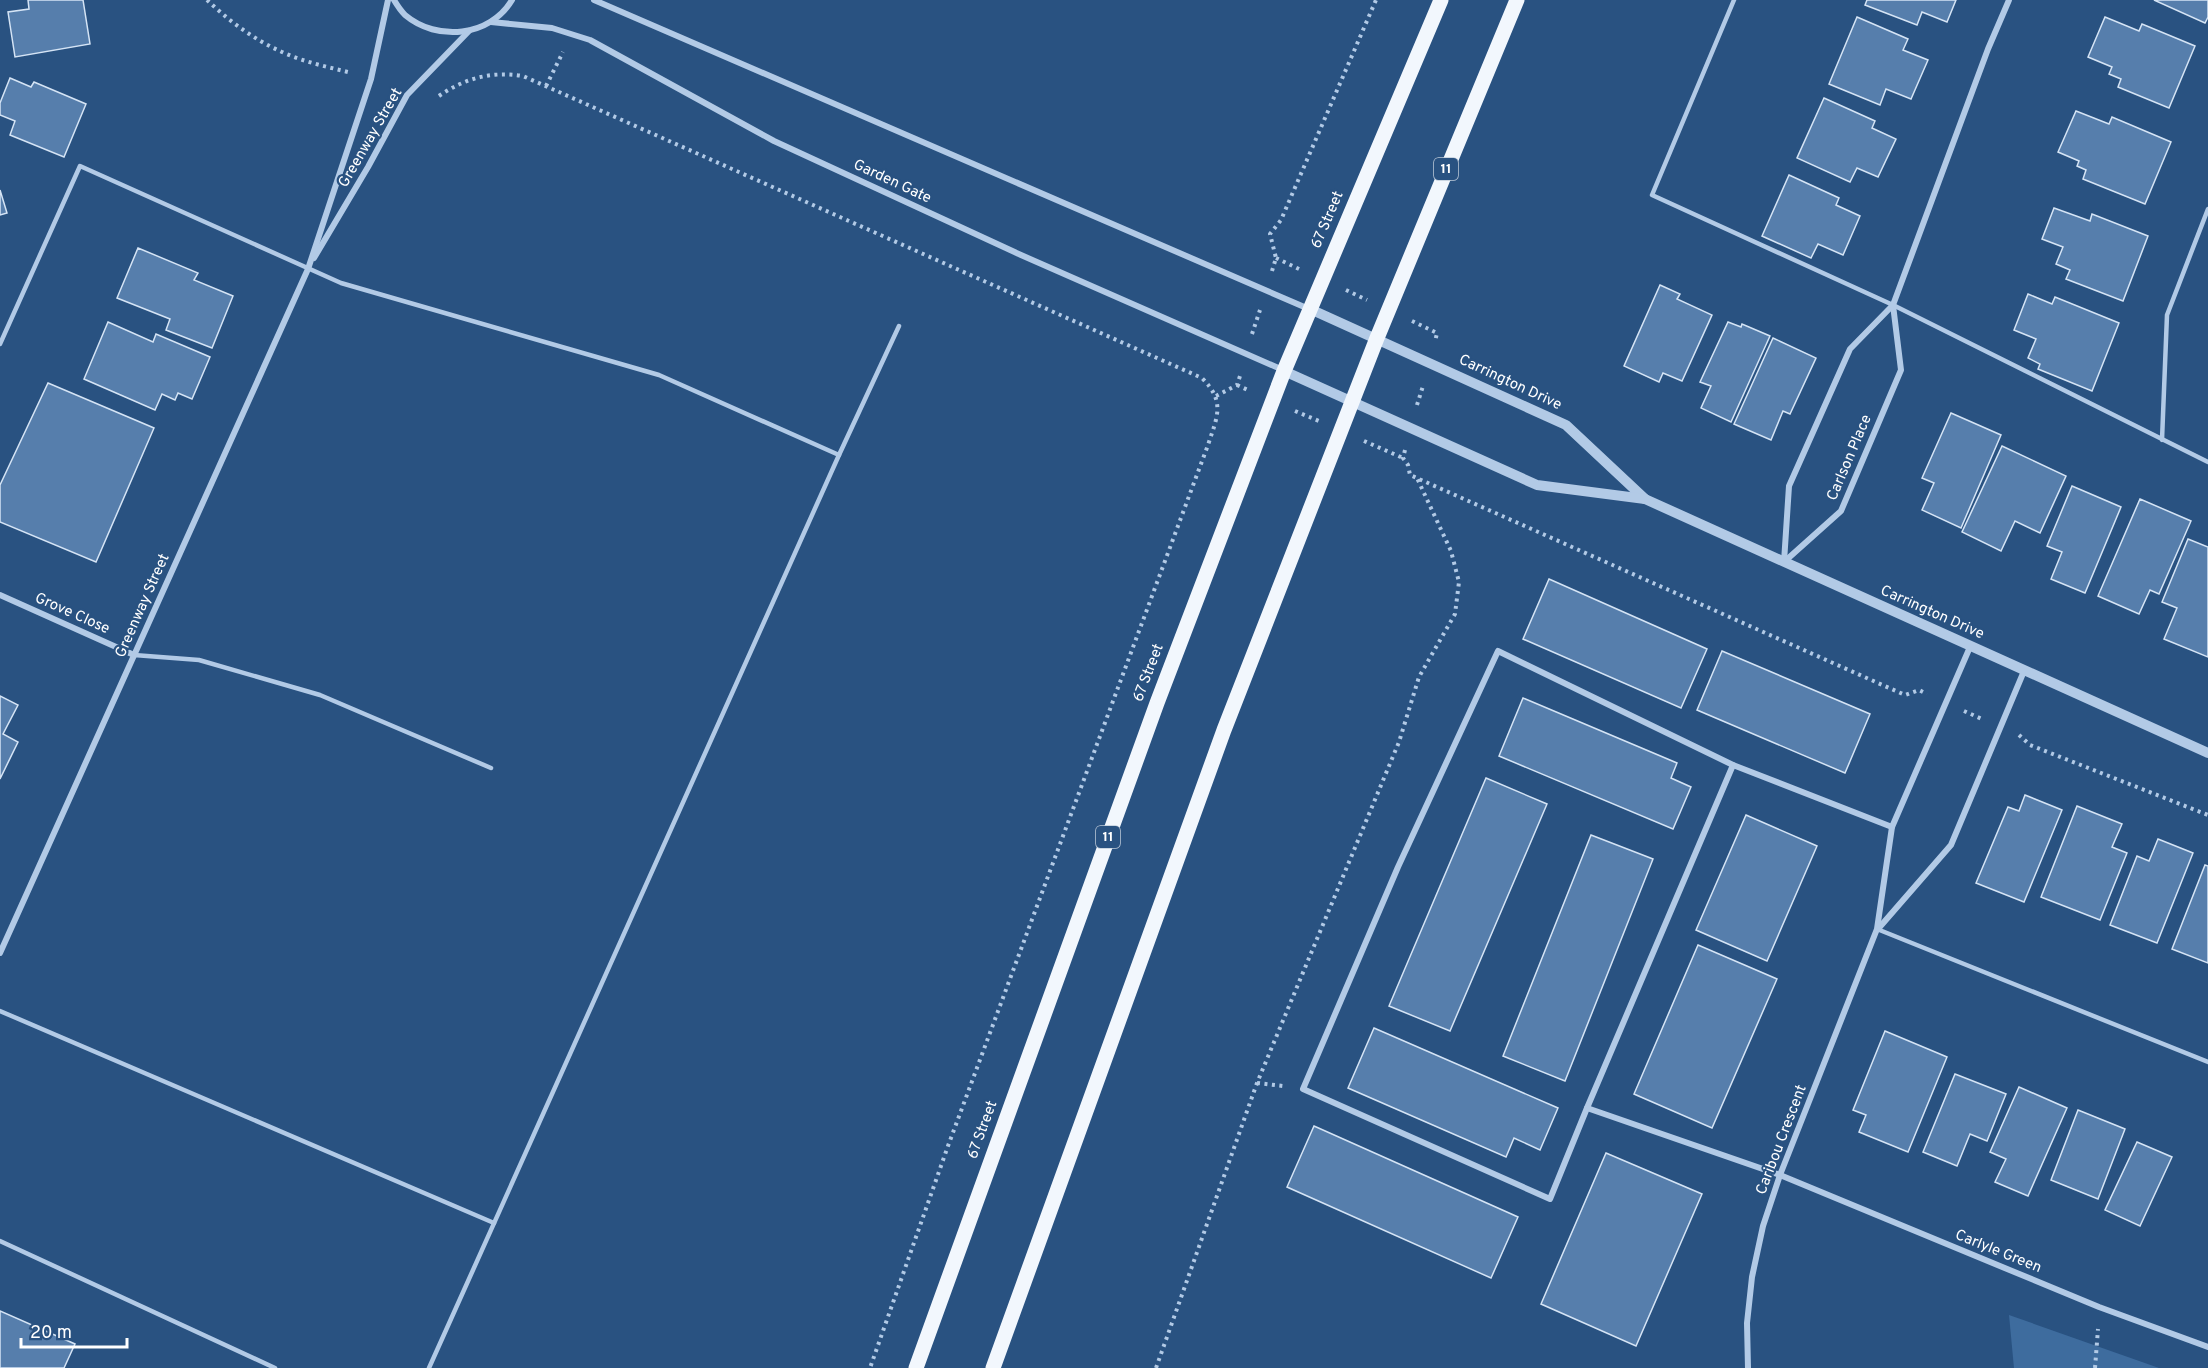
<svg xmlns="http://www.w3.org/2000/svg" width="2208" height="1368" font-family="Overpass,sans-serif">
  <rect width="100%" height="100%" fill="#295281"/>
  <path fill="#3e6c9e" d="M2009 1315 2159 1368H2014Z"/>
  <g fill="#567eac" stroke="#d5e4f5" stroke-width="1.5">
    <path d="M28 0H83L90 44 15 57 8 12 29 9Z"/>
    <path d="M1867 0H1956L1947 22 1922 12 1917 25 1865 5Z"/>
    <path d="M2154 0H2208V17L2205 23Z"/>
    <path d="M1857 17 1908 39 1903 50 1928 60 1911 99 1886 89 1880 105 1829 84Z"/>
    <path d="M2105 17 2139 31 2142 24 2195 46 2169 108 2118 87 2121 79 2109 74 2112 67 2088 57Z"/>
    <path d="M10 78 31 87 34 82 86 104 64 157 10 135 15 121 0 115V103Z"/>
    <path d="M1824 98 1875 121 1872 128 1896 139 1878 177 1857 168 1850 182 1797 158Z"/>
    <path d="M2076 111 2109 124 2112 117 2171 142 2145 204 2083 179 2086 170 2077 166 2079 161 2058 152Z"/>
    <path d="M1789 175 1839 198 1836 205 1860 216 1843 255 1818 244 1811 258 1762 236Z"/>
    <path d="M0 190 7 213 0 215Z"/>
    <path d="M2054 208 2090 221 2092 214 2148 236 2123 301 2066 279 2070 270 2056 264 2063 247 2042 239Z"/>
    <path d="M138 248 198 273 194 280 233 296 212 348 166 330 170 319 117 298Z"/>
    <path d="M1660 285 1680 294 1677 299 1712 315 1682 381 1663 373 1659 382 1624 366Z"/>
    <path d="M2028 294 2052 304 2055 297 2119 323 2092 391 2038 369 2040 364 2028 358 2036 339 2014 330Z"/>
    <path d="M108 322 153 342 156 334 210 357 192 399 178 393 175 400 162 394 155 410 84 379Z"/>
    <path d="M1728 322 1741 327 1742 324 1770 336 1731 422 1701 408 1711 386 1700 382Z"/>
    <path d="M1773 338 1816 358 1790 414 1783 411 1771 440 1734 424Z"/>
    <path d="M48 383 154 428 96 562 0 522V485Z"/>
    <path d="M1951 413 2001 435 1961 528 1922 510 1934 483 1922 478Z"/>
    <path d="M2002 446 2066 476 2040 533 2015 521 2001 551 1962 532Z"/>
    <path d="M2072 486 2121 507 2085 593 2051 579 2062 552 2047 546Z"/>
    <path d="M2140 499 2191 521 2159 594 2150 590 2139 614 2098 596Z"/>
    <path d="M2188 539 2208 547V657L2164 639 2177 608 2162 602Z"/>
    <path d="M1549 579 1707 649 1681 708 1523 639Z"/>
    <path d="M1722 651 1870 714 1845 773 1697 710Z"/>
    <path d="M0 696 18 705 3 734 18 742 0 779Z"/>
    <path d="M1523 698 1677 763 1671 778 1691 787 1673 829 1499 756Z"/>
    <path d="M1486 778 1547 804 1450 1031 1389 1006Z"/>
    <path d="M2025 795 2062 810 2024 902 1976 883 2008 807 2019 811Z"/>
    <path d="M2077 806 2122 824 2112 847 2127 853 2100 920 2041 897Z"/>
    <path d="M1746 815 1817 846 1767 961 1696 930Z"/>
    <path d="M1591 835 1653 859 1565 1081 1503 1056Z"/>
    <path d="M2158 839 2193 853 2157 943 2110 925 2137 856 2149 861Z"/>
    <path d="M2205 865 2208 866V963L2172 949Z"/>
    <path d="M1698 945 1777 979 1712 1128 1634 1094Z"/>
    <path d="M1374 1028 1558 1108 1540 1150 1514 1138 1506 1157 1348 1088Z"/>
    <path d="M1885 1031 1947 1057 1908 1152 1859 1132 1866 1115 1853 1110Z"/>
    <path d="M1955 1074 2006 1094 1987 1141 1970 1134 1957 1166 1923 1152Z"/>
    <path d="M2019 1087 2067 1108 2028 1196 1995 1182 2006 1159 1990 1152Z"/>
    <path d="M2078 1110 2125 1129 2098 1199 2051 1180Z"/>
    <path d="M1314 1126 1518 1217 1491 1278 1287 1187Z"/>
    <path d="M2137 1142 2172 1157 2140 1226 2105 1210Z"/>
    <path d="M1606 1153 1702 1194 1636 1346 1541 1304Z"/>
    <path d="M0 1311 75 1344 64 1368H0Z"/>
  </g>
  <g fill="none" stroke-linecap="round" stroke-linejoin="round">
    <g stroke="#b2cae6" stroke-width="4" stroke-dasharray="3 4.5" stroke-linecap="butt">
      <path d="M207 0C228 20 253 39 280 51 303 62 328 67 352 73"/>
      <path d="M546 86 563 52"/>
      <path d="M439 96C465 78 492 71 523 76L1202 378C1226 402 1217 417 1208 445L948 1146 870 1368"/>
      <path d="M1276 258 1299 269"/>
      <path d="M1272 271 1276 258 1270 234 1281 220 1376 0"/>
      <path d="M1346 290 1367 300"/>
      <path d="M1412 321 1437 333 1435 342"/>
      <path d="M1252 334 1260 310"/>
      <path d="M1237 385 1250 391"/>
      <path d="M1216 396 1237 385 1241 373"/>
      <path d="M1417 405 1423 386"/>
      <path d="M1295 411 1319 421"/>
      <path d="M1364 441 1403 458"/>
      <path d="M1405 450 1403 458 1408 465 1410 475 1905 695 1919 690 1927 694"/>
      <path d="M1964 711 1982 719"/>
      <path d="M2019 735 2030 745 2208 815"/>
      <path d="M1257 1083 1283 1086"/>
      <path d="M1156 1368 1257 1083 1399 742 1419 677 1455 614 1459 582 1451 551 1417 478"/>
      <path d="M2095 1368 2098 1329"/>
    </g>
    <g stroke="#b2cae6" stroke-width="4.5">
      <path d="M1734 0 1652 195 1893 305 2208 462"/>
      <path d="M0 344 80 166 341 283 659 375 839 455"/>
      <path d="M2162 440 2167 315 2208 209"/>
      <path d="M134 655 199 660 320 695 491 768"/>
      <path d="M1877 929 2208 1062"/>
      <path d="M0 1011 494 1223"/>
      <path d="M0 1241 275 1368"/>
      <path d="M429 1368 839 455 899 326"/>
    </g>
    <g stroke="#b2cae6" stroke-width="6">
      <path d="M394 0C397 5 401 11 405 15 437 42 490 37 512 0"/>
      <path d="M594 0 1309 309"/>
      <path d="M491 22 552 28 590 40 774 141 1021 255 1283 370"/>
      <path d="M314 258 368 167 407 95 469 31"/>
      <path d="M1784 562 1789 486 1850 349 1893 305 1988 49 2009 0"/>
      <path d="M1784 562 1841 511 1901 370 1893 305"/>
      <path d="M0 595 134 655"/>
      <path d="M1892 827 1733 765 1498 651 1398 867 1303 1089 1550 1199 1587 1108 1780 1175 2099 1307 2208 1347"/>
      <path d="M1878 929 1951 845 2024 671"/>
      <path d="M0 953 308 269 371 79 388 0"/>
      <path d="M1587 1108 1733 765"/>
      <path d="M1748 1368 1747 1323 1752 1277 1763 1226 1780 1175 1877 929 1892 827 1970 647"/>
    </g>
    <g stroke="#b2cae6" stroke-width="10">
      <path d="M1310 309 1566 425 1645 499"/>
      <path d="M1284 371 1537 485 1645 499 2208 753"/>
    </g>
    <g stroke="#f2f7fd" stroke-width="15">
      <path d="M916 1368 1157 703 1284 371 1441 0"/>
      <path d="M993 1368 1224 730 1377 338 1517 0"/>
    </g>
  </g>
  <g text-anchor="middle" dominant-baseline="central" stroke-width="4.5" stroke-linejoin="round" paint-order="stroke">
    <g fill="#295281" stroke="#bfcbd9" stroke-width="1.5">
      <rect x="1434" y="158" width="24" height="22" rx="4.5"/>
      <rect x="1096" y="826" width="24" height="22" rx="4.5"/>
    </g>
    <g font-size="14" font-weight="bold" fill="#fff">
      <text x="1446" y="169">11</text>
      <text x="1108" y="837">11</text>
    </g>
    <g font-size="15" fill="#fff" stroke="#295281">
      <text transform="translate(371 138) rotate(-60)">Greenway Street</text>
      <text transform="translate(892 182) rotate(25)">Garden Gate</text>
      <text transform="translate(1328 220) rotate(-67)">67 Street</text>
      <text transform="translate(1510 383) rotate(25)">Carrington Drive</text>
      <text transform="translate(1850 458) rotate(-67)">Carlson Place</text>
      <text transform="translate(143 606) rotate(-66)">Greenway Street</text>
      <text transform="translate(1932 613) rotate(24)">Carrington Drive</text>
      <text transform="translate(72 614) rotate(24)">Grove Close</text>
      <text transform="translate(1149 673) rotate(-69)">67 Street</text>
      <text transform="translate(983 1130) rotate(-70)">67 Street</text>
      <text transform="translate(1782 1140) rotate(-69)">Caribou Crescent</text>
      <text transform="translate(1998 1252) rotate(22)">Carlyle Green</text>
    </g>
  </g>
  <path d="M21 1338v9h106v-9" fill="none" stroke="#ffffff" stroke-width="3"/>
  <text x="30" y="1338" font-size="18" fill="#ffffff" stroke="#295281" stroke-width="4.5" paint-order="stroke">20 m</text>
</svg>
